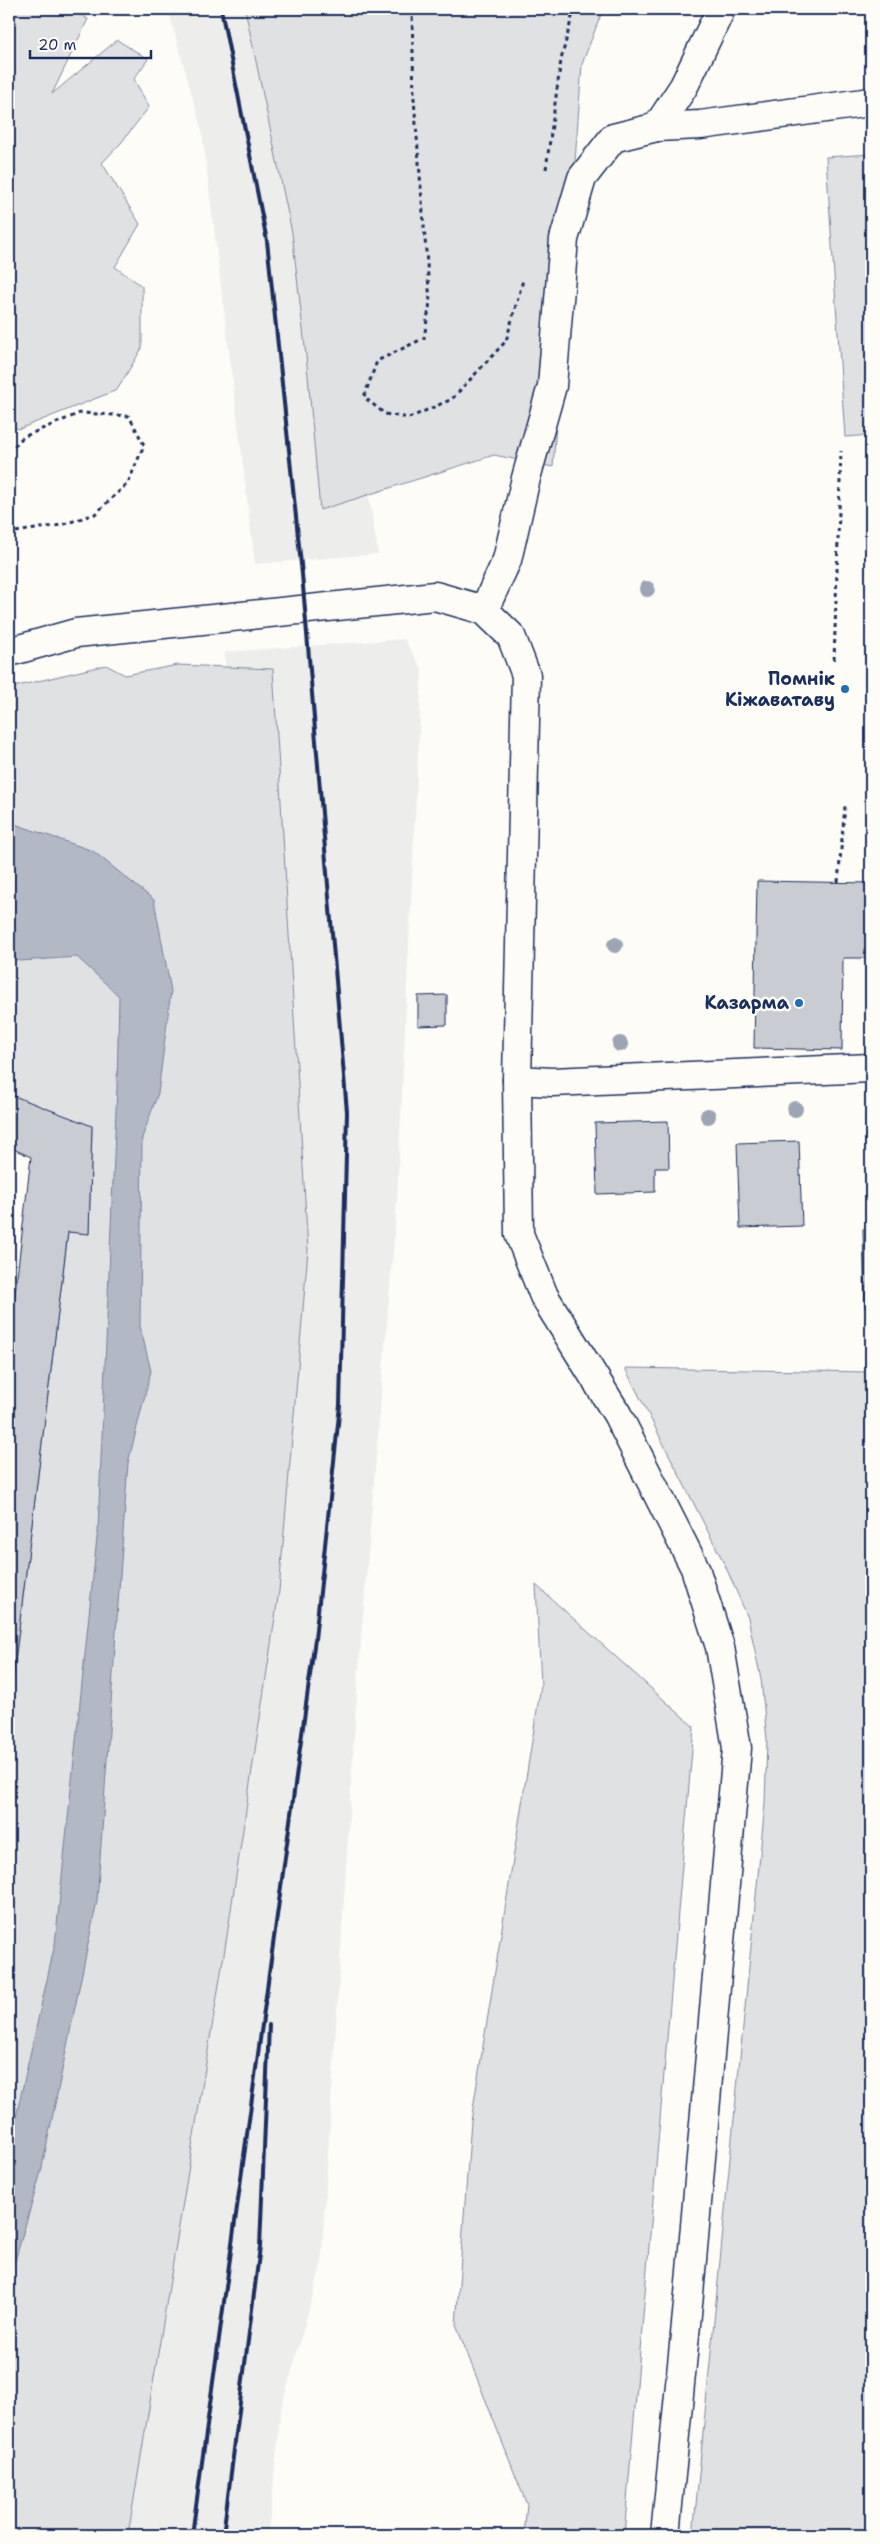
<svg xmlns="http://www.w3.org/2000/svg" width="880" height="2544" font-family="'Shantell Sans',sans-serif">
  <rect width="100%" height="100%" fill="#fdfcf7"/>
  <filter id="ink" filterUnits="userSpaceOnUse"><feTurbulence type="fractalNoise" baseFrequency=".02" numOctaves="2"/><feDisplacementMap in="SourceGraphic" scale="10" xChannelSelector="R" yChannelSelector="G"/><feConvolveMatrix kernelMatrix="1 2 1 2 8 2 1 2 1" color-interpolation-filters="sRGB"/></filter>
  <g filter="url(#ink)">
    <g fill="#edeeec">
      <path d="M168 9H290L298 45 378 554 255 564 202 131Z"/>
      <path d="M404 639 422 669 397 1200 357 1691 321 2266 281 2409 268 2535H70L225 1324V652Z"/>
    </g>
    <g fill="#e0e1e3" stroke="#7e88a0">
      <path d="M9 9H72L88 19 52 94 117 40 148 59 134 79 149 107 121 143 102 163 140 224 115 267 142 286V348L117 390 19 429 9 426Z"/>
      <path d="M245 9H603L582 64 553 467 494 455 320 510 307 365 292 233Z"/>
      <path d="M871 154V435L845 437 826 157Z"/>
      <path d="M106 665 125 675 178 665 273 669 308 1250 279 1591 227 1936 128 2535H9V1710L68 1232 89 1233 92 1127 9 1094V688Z"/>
      <path d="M625 1368 871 1372V2535H693L765 1804 767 1740 761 1679 748 1618 724 1563Z"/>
      <path d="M536 1585 694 1727 624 2535H524L527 2505 456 2325 471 2121 541 1685Z"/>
    </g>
    <path fill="#b3b8c5" stroke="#76819c" d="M9 822 93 851 154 900 171 991 158 1093 142 1138 140 1326 151 1371 128 1463 97 1901 41 2172 9 2281V2148L55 1944 98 1528 117 1087 119 996 77 957 20 961 9 958Z"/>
    <g fill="#c9ccd3" stroke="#1b2f5e">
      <path d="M658 9H669L666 14Z"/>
      <path d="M757 881 871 883V958H843L842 1050 754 1048Z"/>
      <path d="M447 995V1025L418 1026V996Z"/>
      <path d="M9 1094 92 1126 89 1234 68 1232 9 1710V1344L31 1157 9 1147Z"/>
      <path d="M668 1121 669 1168H655V1192L597 1194 595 1123Z"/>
      <path d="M799 1141 802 1226 740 1228 737 1143Z"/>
      <path d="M871 1228V1308H865L863 1229Z"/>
    </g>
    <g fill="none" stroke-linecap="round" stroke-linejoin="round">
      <defs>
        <g id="minor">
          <path d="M657 127 684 86 721 9"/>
          <path d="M484 610 507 560 526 478 552 386 564 239 582 178 613 138 657 127 700 125 871 102"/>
          <path d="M517 1080 552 1082 871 1068"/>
        </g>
        <path id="major" d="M9 652 76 633 435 596 484 610 511 636 526 675 517 1080 519 1234 544 1296 617 1414 695 1568 720 1647 737 1748 689 2294 665 2535"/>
      </defs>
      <use href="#minor" stroke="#1b2f5e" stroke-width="31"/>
      <use href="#major" stroke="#1b2f5e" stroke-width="31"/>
      <g stroke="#1b2f5e" stroke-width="3" stroke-dasharray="4 4" stroke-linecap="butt">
        <path d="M412 9 414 99 430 302 424 338 377 361 364 397 385 414 409 418 452 399 506 341 523 280"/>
        <path d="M546 169 561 60 574 9"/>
        <path d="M9 452 23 437 80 413 129 416 144 445 128 483 95 514 61 525 9 533"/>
        <path d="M834 660 841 451"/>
        <path d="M838 882 845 806"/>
      </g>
      <use href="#minor" stroke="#fdfcf7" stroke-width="28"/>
      <use href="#major" stroke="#fdfcf7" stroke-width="28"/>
      <g stroke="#1b2f5e" stroke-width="4">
        <path d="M192 2535 315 1639 340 1405 347 1112 302 574 267 241 221 9"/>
        <path d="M223 2535 260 2247 269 2025"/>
      </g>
    </g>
    <g fill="#9ca4b5">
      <circle cx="647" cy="589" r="8"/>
      <circle cx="615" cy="945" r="8"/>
      <circle cx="620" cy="1044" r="8"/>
      <circle cx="795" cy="1109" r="8"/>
      <circle cx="708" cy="1116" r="8"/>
    </g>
  </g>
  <g fill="#1f6fb2" stroke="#fdfcf7" stroke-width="2">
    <circle cx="845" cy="689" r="5"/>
    <circle cx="799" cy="1003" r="5"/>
  </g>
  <g text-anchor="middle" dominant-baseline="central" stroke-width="5" stroke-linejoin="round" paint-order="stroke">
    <g font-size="18" font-weight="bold" fill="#1b2f5e" stroke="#fdfcf7" text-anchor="end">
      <text x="835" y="679">Помнік<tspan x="835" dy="21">Кіжаватаву</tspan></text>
      <text x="789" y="1003">Казарма</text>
    </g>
  </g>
  <rect width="880" height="2544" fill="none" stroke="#fdfcf7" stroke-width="30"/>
  <rect x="15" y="15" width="850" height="2514" fill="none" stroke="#1b2f5e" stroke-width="2" filter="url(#ink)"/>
  <path d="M30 50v8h121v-8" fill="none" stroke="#1b2f5e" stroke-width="2.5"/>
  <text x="38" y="50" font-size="15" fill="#1b2f5e" stroke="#fdfcf7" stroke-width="4" paint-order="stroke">20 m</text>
</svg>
